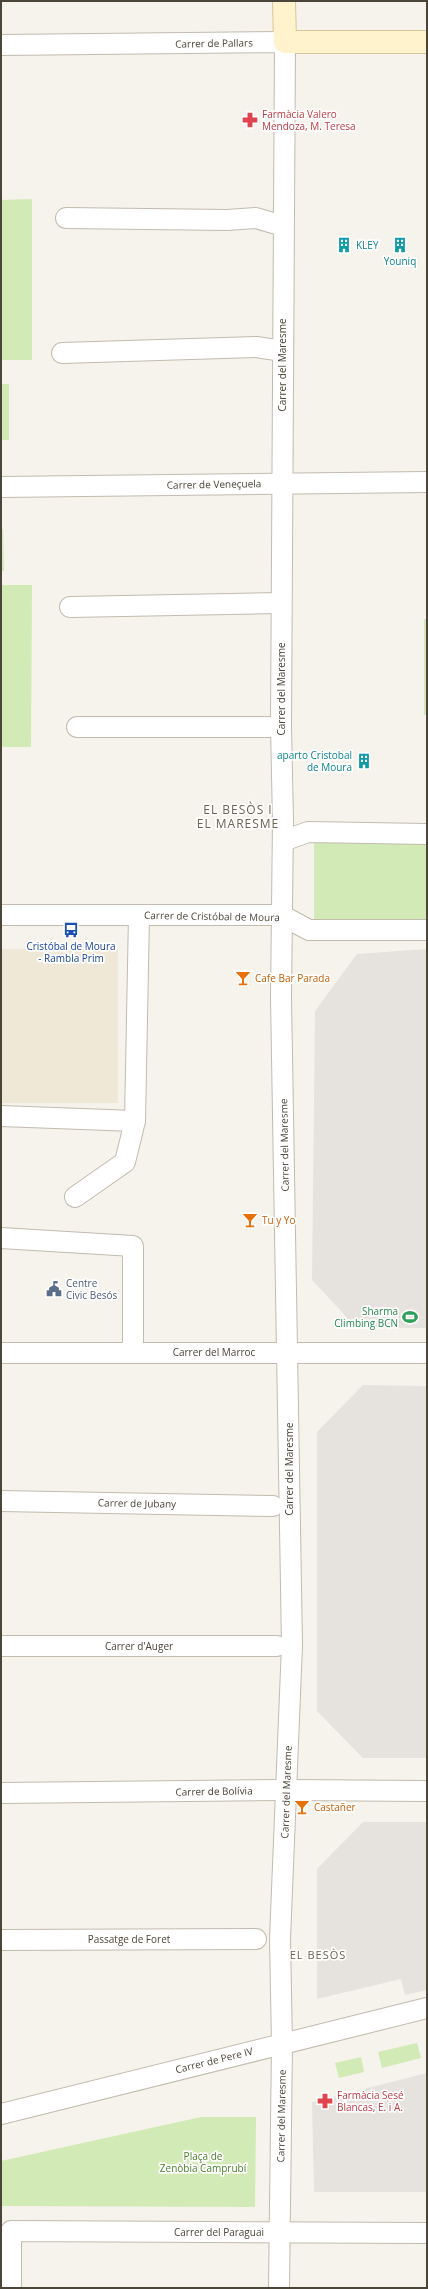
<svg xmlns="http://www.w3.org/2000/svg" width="428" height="2289" font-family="'Open Sans',sans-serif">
  <rect width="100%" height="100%" fill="#f6f3ec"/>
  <g fill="#e6e2dd">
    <path d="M427 949V1328H357L312 1280 315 1011 357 954Z"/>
    <path d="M363 1385 427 1386V1758H363L317 1711V1432Z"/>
    <path d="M363 1822H427V1990L405 1995 401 1979 317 1999V1869Z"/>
    <path d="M427 2073V2192H314L312 2102Z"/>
  </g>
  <rect fill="#efe8d6" x="1" y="949" width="117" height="154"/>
  <g fill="#d2eab5">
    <path d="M32 199V360H1V200Z"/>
    <rect x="1" y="384" width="8" height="56"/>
    <path d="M1 529H3L4 571H1Z"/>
    <path d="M1 585H32L31 747H1Z"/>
    <rect x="424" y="619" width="3" height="96"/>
    <path d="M314 841H427V924L314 923Z"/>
    <path d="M417 2043 421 2058 382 2068 378 2052Z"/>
    <path d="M361 2057 364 2072 339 2078 335 2063Z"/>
    <path d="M201 2117H256L255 2207 1 2206V2161Z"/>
  </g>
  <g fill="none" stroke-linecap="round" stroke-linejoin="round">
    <defs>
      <g id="street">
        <path d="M1 45 285 42 281 727 283 821 281 997 292 1645 280 1939 282 2044 279 2288"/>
        <path d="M66 218 227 220 256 218 283 226"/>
        <path d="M62 353 256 347 283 351"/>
        <path d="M1 487 427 482"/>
        <path d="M70 607 281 603"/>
        <path d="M77 727H281"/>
        <path d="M283 841 308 832 427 834"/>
        <path d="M1 915H281L309 930H427"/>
        <path d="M1 1116 135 1121"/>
        <path d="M75 1197 125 1162 135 1121 139 915"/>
        <path d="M1 1238 133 1246V1352"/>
        <path d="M1 1353H427"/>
        <path d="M1 1501 273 1506"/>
        <path d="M1 1646H277"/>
        <path d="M1 1793 287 1790 427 1791"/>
        <path d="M1 1940 256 1939"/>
        <path d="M1 2114 427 2008"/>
        <path d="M11 2288V2231L427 2233"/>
      </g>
      <path id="secondary" d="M284 1 285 42H427"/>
    </defs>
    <use href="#street" stroke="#c2bbae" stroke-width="22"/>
    <use href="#secondary" stroke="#d6c79b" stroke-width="24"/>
    <use href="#street" stroke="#fff" stroke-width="20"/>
    <use href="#secondary" stroke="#fff3cd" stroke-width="22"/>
  </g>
  <defs>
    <symbol id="pharmacy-bare" viewBox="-9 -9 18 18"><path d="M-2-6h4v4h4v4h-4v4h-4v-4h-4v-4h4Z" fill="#e0444e" stroke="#fff" stroke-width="2.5" paint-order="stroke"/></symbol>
    <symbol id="building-bare" viewBox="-9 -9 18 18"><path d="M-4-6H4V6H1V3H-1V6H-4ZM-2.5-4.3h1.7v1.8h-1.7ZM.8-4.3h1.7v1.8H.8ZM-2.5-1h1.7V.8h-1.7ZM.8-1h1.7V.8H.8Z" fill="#0f9aa8" stroke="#fff" stroke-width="2.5" paint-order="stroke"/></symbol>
    <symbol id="bus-bare" viewBox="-9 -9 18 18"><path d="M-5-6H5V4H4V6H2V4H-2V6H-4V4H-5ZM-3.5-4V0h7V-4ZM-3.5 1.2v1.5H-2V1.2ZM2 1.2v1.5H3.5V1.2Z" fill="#1a4fb4" stroke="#fff" stroke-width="2.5" paint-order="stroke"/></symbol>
    <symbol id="bar-bare" viewBox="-9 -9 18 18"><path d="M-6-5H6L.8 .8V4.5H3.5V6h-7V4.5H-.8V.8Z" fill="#e8710a" stroke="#fff" stroke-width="2.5" paint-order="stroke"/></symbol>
    <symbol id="civic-bare" viewBox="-9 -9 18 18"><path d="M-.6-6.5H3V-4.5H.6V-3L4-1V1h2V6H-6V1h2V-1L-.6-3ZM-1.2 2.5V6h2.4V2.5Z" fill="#5c6f8a" stroke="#fff" stroke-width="2.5" paint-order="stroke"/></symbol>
    <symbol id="stadium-bare" viewBox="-9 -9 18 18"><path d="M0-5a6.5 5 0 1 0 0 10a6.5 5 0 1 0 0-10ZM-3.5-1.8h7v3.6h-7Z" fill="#2e9e5b" stroke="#fff" stroke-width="2.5" paint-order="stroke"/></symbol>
  </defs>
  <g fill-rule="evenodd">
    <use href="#pharmacy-bare" x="239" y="109" width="22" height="22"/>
    <use href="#building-bare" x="333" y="234" width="22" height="22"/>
    <use href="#building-bare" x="389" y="234" width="22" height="22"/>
    <use href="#building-bare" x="353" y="750" width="22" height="22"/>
    <use href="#bus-bare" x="60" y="919" width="22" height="22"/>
    <use href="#bar-bare" x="232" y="967" width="22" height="22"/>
    <use href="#bar-bare" x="239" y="1209" width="22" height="22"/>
    <use href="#civic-bare" x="43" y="1278" width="22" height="22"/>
    <use href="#stadium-bare" x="399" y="1306" width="22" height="22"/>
    <use href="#bar-bare" x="291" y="1796" width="22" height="22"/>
    <use href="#pharmacy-bare" x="314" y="2090" width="22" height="22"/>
  </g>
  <g text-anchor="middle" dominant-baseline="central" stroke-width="3.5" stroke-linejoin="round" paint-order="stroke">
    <g font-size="10" fill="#4b4439" stroke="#fff">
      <text transform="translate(214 43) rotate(-1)">Carrer de Pallars</text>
      <text transform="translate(282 365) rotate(-90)">Carrer del Maresme</text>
      <text transform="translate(214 484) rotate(-1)">Carrer de Veneçuela</text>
      <text transform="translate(281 689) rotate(-90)">Carrer del Maresme</text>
      <text transform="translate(212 916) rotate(1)">Carrer de Cristóbal de Moura</text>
      <text transform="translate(284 1145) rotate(-91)">Carrer del Maresme</text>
      <text x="214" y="1352">Carrer del Marroc</text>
      <text transform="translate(289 1469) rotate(-90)">Carrer del Maresme</text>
      <text transform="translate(137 1503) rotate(1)">Carrer de Jubany</text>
      <text x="139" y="1646">Carrer d'Auger</text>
      <text transform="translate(214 1791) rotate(-1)">Carrer de Bolívia</text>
      <text transform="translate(286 1792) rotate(-88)">Carrer del Maresme</text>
      <text x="129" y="1939">Passatge de Foret</text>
      <text transform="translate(214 2060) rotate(-14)">Carrer de Pere IV</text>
      <text transform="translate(281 2116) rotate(-89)">Carrer del Maresme</text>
      <text x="219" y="2232">Carrer del Paraguai</text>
    </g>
    <g font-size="10" fill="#be3a42" stroke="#fff" text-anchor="start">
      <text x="262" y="114">Farmàcia Valero<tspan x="262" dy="12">Mendoza, M. Teresa</tspan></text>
      <text x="337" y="2095">Farmàcia Sesé<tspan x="337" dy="12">Blancas, E. i A.</tspan></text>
    </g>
    <g font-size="10" fill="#0d838f" stroke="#fff" text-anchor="start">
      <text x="356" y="245">KLEY</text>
      <text x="400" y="261" text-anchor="middle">Youniq</text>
      <text x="352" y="755" text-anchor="end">aparto Cristobal<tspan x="352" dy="12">de Moura</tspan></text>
    </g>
    <g font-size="10" fill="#164399" stroke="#fff">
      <text x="71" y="946">Cristóbal de Moura<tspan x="71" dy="12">- Rambla Prim</tspan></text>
    </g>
    <g font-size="10" fill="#c56008" stroke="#fff" text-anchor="start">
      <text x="255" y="978">Cafe Bar Parada</text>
      <text x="262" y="1220">Tu y Yo</text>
      <text x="314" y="1807">Castañer</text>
    </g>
    <g font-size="10" fill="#4e5e75" stroke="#fff" text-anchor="start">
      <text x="66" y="1283">Centre<tspan x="66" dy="12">Civic Besós</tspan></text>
    </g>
    <g font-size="10" fill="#27864d" stroke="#fff" text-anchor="end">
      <text x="398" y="1311">Sharma<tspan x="398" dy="12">Climbing BCN</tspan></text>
    </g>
    <g font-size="10" fill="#4a7f2a" stroke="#fff">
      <text x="203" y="2156">Plaça de<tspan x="203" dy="12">Zenòbia Camprubí</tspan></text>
    </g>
    <g font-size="11" letter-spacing="1" fill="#6e6250" stroke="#fff">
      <text x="318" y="1954">EL BESÒS</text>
    </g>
    <g font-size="12" letter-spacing="1" fill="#6e6250" stroke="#fff">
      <text x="238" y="809">EL BESÒS I<tspan x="238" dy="14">EL MARESME</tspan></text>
    </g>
  </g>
  <rect width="428" height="2289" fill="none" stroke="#4b4439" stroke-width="4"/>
</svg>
